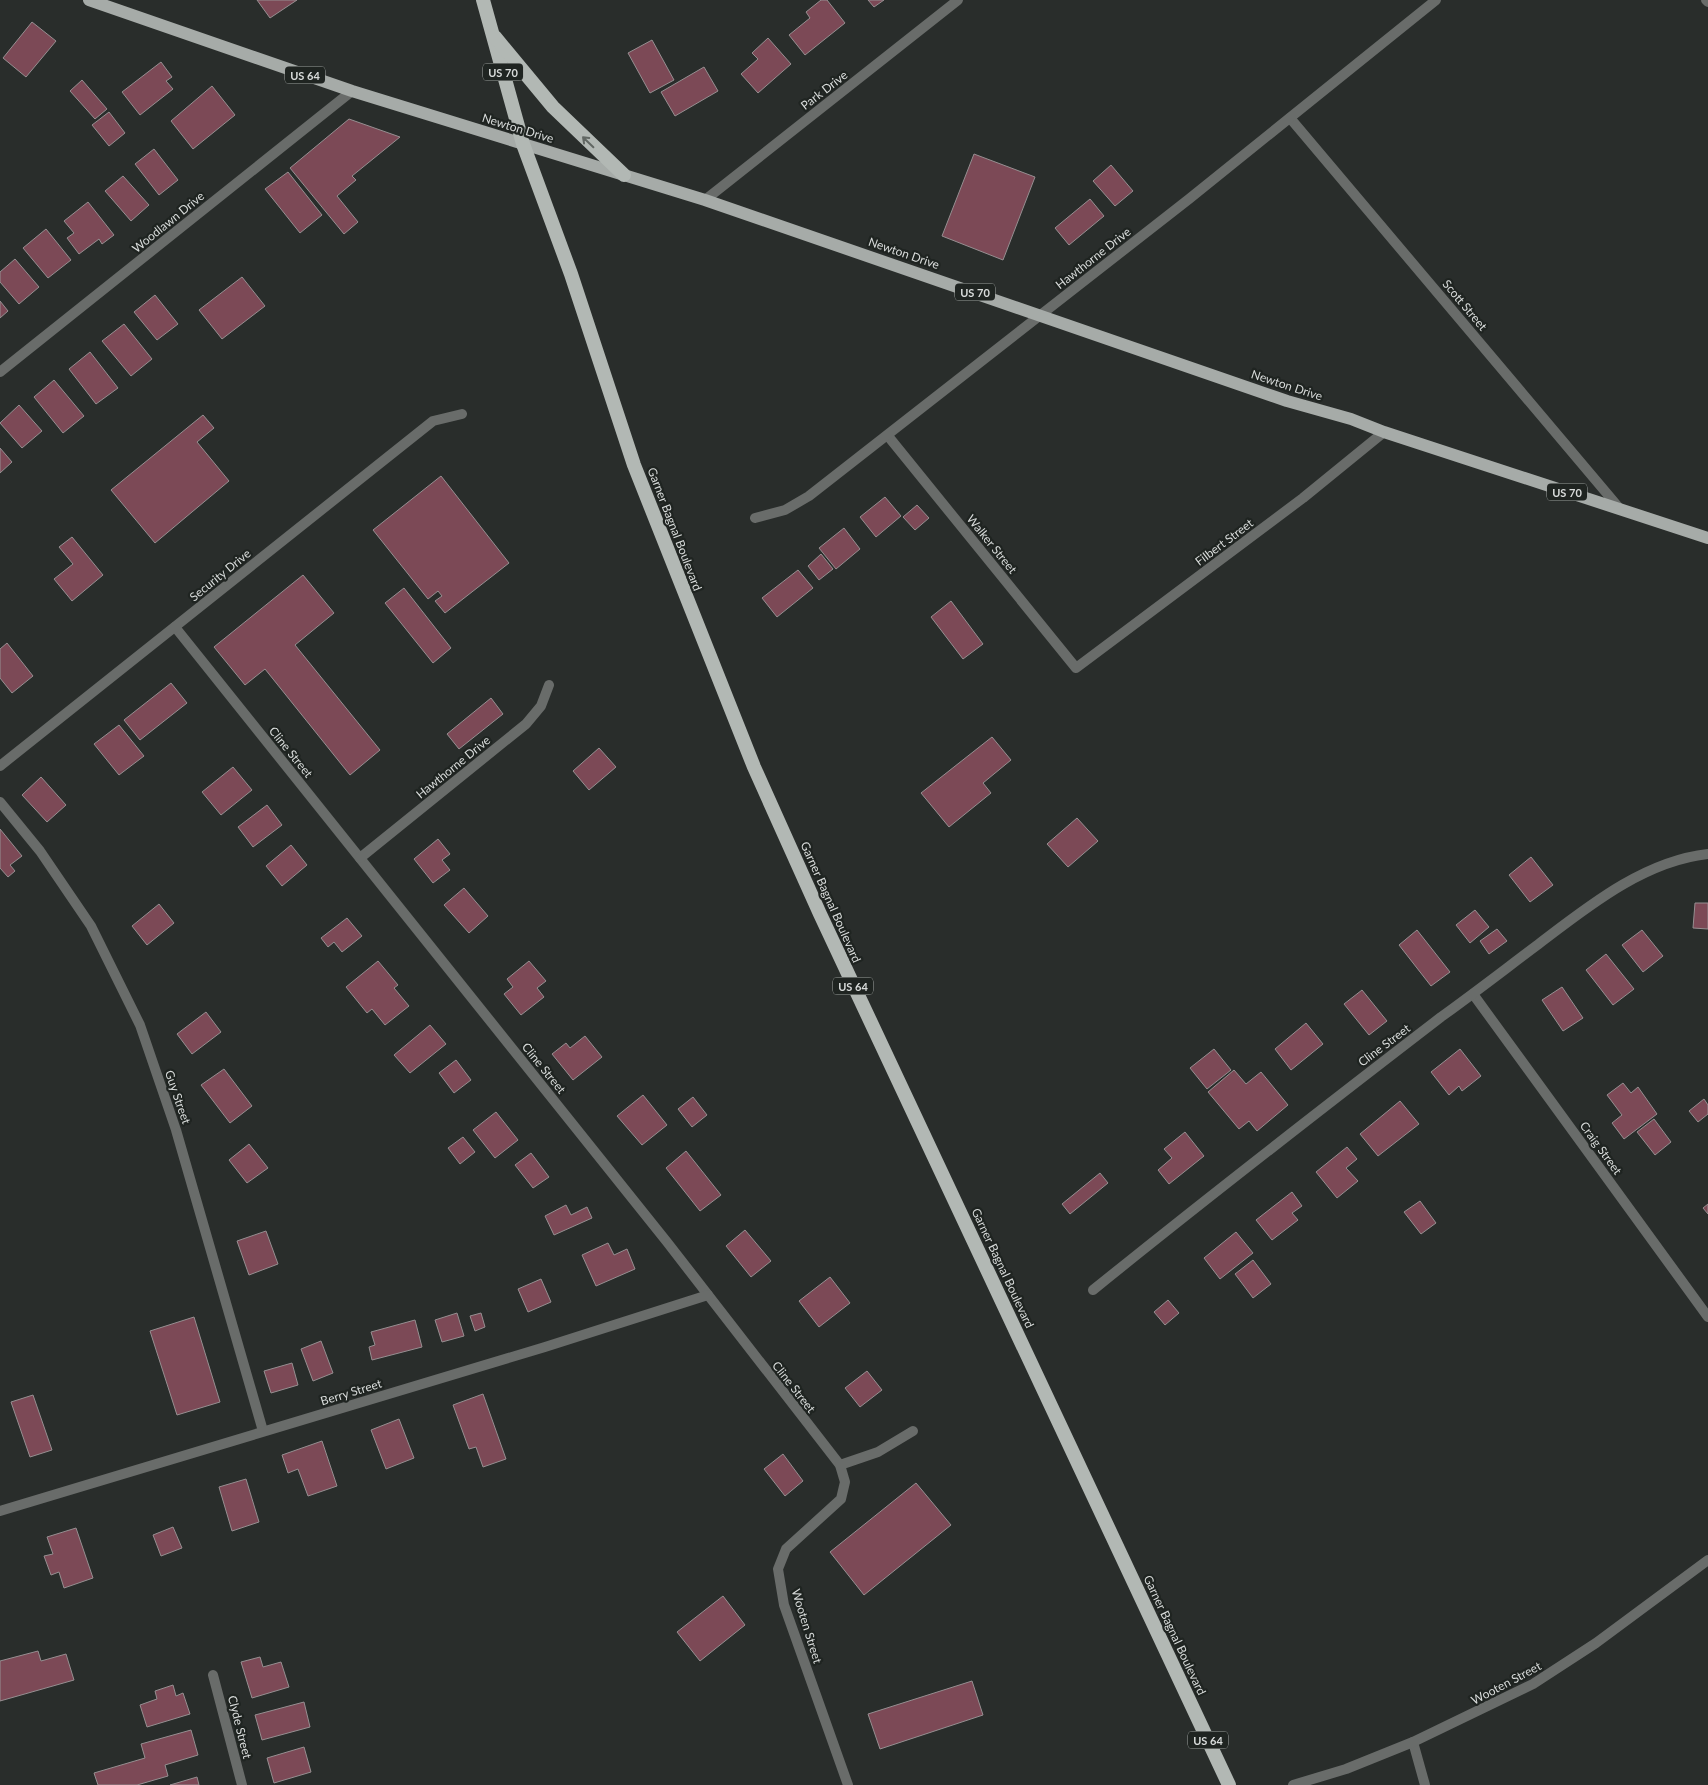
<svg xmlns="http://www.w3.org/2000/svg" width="1708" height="1785" font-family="Lato,sans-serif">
  <rect width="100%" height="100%" fill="#292d2b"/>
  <g fill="#7c4956" stroke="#968f91">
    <path d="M257 0H297L270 18Z"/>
    <path d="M821 0H827L845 23 805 55 789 35 810 18 806 12Z"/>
    <path d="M868 0H884L874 7Z"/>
    <path d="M32 22 56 41 26 77 3 58Z"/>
    <path d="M768 38 791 64 758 93 741 74 758 59 752 53Z"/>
    <path d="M652 40 674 80 650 93 628 53Z"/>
    <path d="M161 62 172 77 166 81 173 89 140 115 122 92Z"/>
    <path d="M704 67 718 91 675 116 661 92Z"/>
    <path d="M82 80 107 109 95 119 70 91Z"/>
    <path d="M212 86 235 115 193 149 171 121Z"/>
    <path d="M109 112 125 133 109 146 92 125Z"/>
    <path d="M349 119 400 137 352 176 356 180 337 196 358 222 344 234 290 168Z"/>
    <path d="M154 149 178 180 159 195 135 164Z"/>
    <path d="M974 154 1035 177 1003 260 942 236Z"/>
    <path d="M1111 165 1133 191 1115 206 1093 181Z"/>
    <path d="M288 172 322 215 300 233 265 189Z"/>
    <path d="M123 176 149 205 131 221 105 191Z"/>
    <path d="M1090 199 1104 216 1069 245 1055 228Z"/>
    <path d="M88 202 114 235 102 244 99 239 79 254 67 238 74 233 64 221Z"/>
    <path d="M46 229 71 260 48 278 23 248Z"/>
    <path d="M15 259 39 287 19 304 0 282V272Z"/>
    <path d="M242 277 265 306 222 339 199 310Z"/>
    <path d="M155 295 178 324 157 340 134 312Z"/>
    <path d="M0 301 8 311 0 318Z"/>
    <path d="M124 324 152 359 131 376 102 341Z"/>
    <path d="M90 352 118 388 96 404 69 369Z"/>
    <path d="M54 380 84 416 63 433 34 397Z"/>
    <path d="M19 405 42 431 22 448 0 423Z"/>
    <path d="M203 415 214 428 197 442 229 481 155 543 111 490Z"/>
    <path d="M0 448 12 462 0 473Z"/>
    <path d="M441 476 509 563 445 613 435 601 442 596 438 591 428 599 373 530Z"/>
    <path d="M885 497 901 516 876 537 860 517Z"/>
    <path d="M917 505 929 518 915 530 903 517Z"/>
    <path d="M844 528 860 549 836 569 819 548Z"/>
    <path d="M72 537 103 575 72 601 54 579 73 564 59 547Z"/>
    <path d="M821 554 833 569 819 580 808 566Z"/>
    <path d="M798 570 813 588 777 617 762 598Z"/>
    <path d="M303 575 334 613 295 645 380 750 350 775 265 669 245 685 214 647Z"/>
    <path d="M404 588 451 648 433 663 385 603Z"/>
    <path d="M951 601 983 644 963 659 931 617Z"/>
    <path d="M7 643 33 676 12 693 0 678V649Z"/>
    <path d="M171 683 187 703 140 740 124 720Z"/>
    <path d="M491 698 503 714 459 749 447 734Z"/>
    <path d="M119 725 144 756 119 775 94 744Z"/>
    <path d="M992 737 1011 760 983 783 991 793 949 827 921 793Z"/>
    <path d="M599 748 616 767 589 790 573 771Z"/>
    <path d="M233 767 252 790 221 815 202 792Z"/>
    <path d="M41 777 66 805 47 822 22 795Z"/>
    <path d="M267 805 282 825 253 847 238 827Z"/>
    <path d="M1077 818 1098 841 1068 867 1047 844Z"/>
    <path d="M0 829 22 856 10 865 15 871 8 877 0 868Z"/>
    <path d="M438 839 450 854 442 860 450 870 433 883 414 859Z"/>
    <path d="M291 845 307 865 282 886 266 866Z"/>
    <path d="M1531 857 1553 885 1530 902 1509 875Z"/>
    <path d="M464 888 488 916 469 933 444 905Z"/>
    <path d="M1695 903H1708V929L1693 928Z"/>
    <path d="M159 904 174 923 147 945 132 926Z"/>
    <path d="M1475 910 1489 927 1470 943 1456 925Z"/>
    <path d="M347 918 362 936 342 952 334 942 328 947 321 938Z"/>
    <path d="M1497 929 1507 941 1489 954 1480 941Z"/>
    <path d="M1417 930 1450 972 1431 986 1399 945Z"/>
    <path d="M1642 930 1663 956 1643 972 1622 945Z"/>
    <path d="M1606 954 1634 989 1613 1005 1586 970Z"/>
    <path d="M378 961 398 985 394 988 409 1006 385 1025 372 1009 367 1013 346 987Z"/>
    <path d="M529 961 546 981 537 988 544 997 521 1015 504 994 513 987 507 979Z"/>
    <path d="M1562 987 1583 1018 1563 1031 1542 1000Z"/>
    <path d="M1362 990 1387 1021 1369 1035 1344 1004Z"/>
    <path d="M206 1012 221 1032 192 1054 177 1034Z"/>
    <path d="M1306 1023 1323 1044 1291 1070 1275 1049Z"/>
    <path d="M430 1025 446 1044 410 1073 394 1055Z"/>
    <path d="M585 1036 602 1057 573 1080 552 1054 566 1043 570 1048Z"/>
    <path d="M1214 1049 1231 1070 1207 1089 1190 1068Z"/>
    <path d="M1460 1049 1481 1076 1462 1091 1459 1086 1449 1095 1431 1072Z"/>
    <path d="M456 1060 471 1080 454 1093 439 1073Z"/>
    <path d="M224 1069 252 1106 230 1123 201 1085Z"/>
    <path d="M1234 1070 1246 1084 1261 1072 1288 1105 1257 1131 1249 1121 1239 1129 1208 1092Z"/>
    <path d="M1623 1083 1631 1093 1638 1087 1657 1114 1624 1139 1612 1123 1622 1115 1607 1095Z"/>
    <path d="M643 1095 667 1125 642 1145 617 1116Z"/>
    <path d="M693 1097 707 1115 692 1127 678 1109Z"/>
    <path d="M1704 1099 1708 1105V1114L1698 1122 1689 1111Z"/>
    <path d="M1400 1101 1419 1124 1378 1156 1360 1134Z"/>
    <path d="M496 1112 518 1140 495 1158 473 1130Z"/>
    <path d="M1654 1119 1671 1142 1655 1155 1637 1132Z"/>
    <path d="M1185 1132 1204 1156 1169 1184 1158 1170 1172 1158 1164 1149Z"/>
    <path d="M463 1137 475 1152 460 1164 448 1148Z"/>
    <path d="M249 1144 268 1168 247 1183 229 1160Z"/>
    <path d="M1347 1147 1357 1159 1346 1168 1358 1181 1337 1198 1316 1172Z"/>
    <path d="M686 1151 721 1195 700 1211 666 1168Z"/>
    <path d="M531 1153 549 1177 533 1188 515 1165Z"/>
    <path d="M1100 1173 1108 1183 1070 1214 1062 1204Z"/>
    <path d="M1292 1192 1302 1206 1292 1213 1298 1220 1272 1240 1256 1220Z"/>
    <path d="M1420 1201 1436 1223 1421 1234 1404 1212Z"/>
    <path d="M1708 1204V1214L1703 1208Z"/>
    <path d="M566 1205 571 1215 587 1207 592 1218 554 1235 545 1216Z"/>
    <path d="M745 1230 771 1261 751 1277 726 1246Z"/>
    <path d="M266 1231 278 1264 249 1275 237 1241Z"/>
    <path d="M1236 1232 1253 1253 1220 1279 1204 1258Z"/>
    <path d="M608 1243 614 1255 627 1249 635 1269 596 1286 582 1255Z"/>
    <path d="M1253 1260 1271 1284 1253 1298 1235 1274Z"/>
    <path d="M830 1277 850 1303 819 1327 799 1301Z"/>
    <path d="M541 1279 551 1302 528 1312 518 1289Z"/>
    <path d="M1168 1300 1179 1313 1165 1325 1154 1312Z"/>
    <path d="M457 1313 464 1336 442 1342 435 1320Z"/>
    <path d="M481 1313 485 1327 475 1331 470 1316Z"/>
    <path d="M194 1317 220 1402 177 1415 150 1331Z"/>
    <path d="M415 1320 422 1347 372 1360 369 1347 375 1345 371 1332Z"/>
    <path d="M321 1341 333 1373 313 1381 301 1349Z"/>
    <path d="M292 1363 298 1385 271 1393 264 1371Z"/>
    <path d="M867 1371 882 1390 860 1407 845 1388Z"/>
    <path d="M483 1394 506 1459 483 1467 476 1447 469 1449 453 1405Z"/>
    <path d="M33 1395 52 1450 30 1457 11 1402Z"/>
    <path d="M399 1419 414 1458 386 1469 371 1430Z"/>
    <path d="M322 1441 337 1486 308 1496 298 1469 288 1473 282 1455Z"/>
    <path d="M783 1454 803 1481 785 1496 764 1469Z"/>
    <path d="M246 1479 259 1522 232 1531 219 1487Z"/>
    <path d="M916 1483 951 1525 864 1595 830 1552Z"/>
    <path d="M173 1527 182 1548 161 1556 153 1535Z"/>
    <path d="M76 1528 93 1578 64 1588 59 1572 51 1575 44 1556 53 1554 47 1537Z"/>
    <path d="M723 1596 745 1625 700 1661 677 1632Z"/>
    <path d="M38 1651 41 1661 66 1654 74 1680 0 1701V1661Z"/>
    <path d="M260 1657 263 1667 281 1662 289 1687 252 1698 241 1662Z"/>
    <path d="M972 1681 983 1715 880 1749 868 1714Z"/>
    <path d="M173 1685 176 1696 183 1693 190 1714 147 1727 140 1705 157 1699 155 1691Z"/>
    <path d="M304 1702 310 1727 262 1740 255 1715Z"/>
    <path d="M191 1730 198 1755 165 1765 168 1776 137 1785H98L94 1773 145 1758 141 1744Z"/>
    <path d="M304 1747 311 1772 274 1783 267 1758Z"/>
    <path d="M197 1777 199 1785H170Z"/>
  </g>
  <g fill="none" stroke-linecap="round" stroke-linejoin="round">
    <g stroke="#696c6a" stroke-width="10">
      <path d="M1706 0 1708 2"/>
      <path d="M1290 118 1620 509"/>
      <path d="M705 200 958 0"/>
      <path d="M0 372 352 91"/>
      <path d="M888 436 1076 668 1303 498 1384 432"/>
      <path d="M755 518 785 510 809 496 1189 199 1436 0"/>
      <path d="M175 627 667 1242 840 1465 845 1482 841 1499 786 1549 778 1569 784 1605 848 1785"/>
      <path d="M0 766 433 421 462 414"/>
      <path d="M0 802 40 851 91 926 140 1025 176 1130 263 1431"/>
      <path d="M360 858 526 724 541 706 549 685"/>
      <path d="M1473 994 1708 1317"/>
      <path d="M1093 1290C1208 1197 1324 1107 1441 1017 1473 994 1504 970 1536 946 1586 908 1643 861 1708 854"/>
      <path d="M840 1465 878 1452 913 1431"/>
      <path d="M0 1511 545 1347 708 1295"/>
      <path d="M213 1675 242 1785"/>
      <path d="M1413 1742 1425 1785"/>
    </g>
    <path stroke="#696c6a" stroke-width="10" d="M1293 1785 1346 1769 1413 1742 1533 1684 1596 1643 1708 1560"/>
    <path stroke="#a6aba8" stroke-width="12" d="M89 0 352 91 705 200 1287 401 1351 419 1384 432 1708 538"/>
    <g stroke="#b2b8b4" stroke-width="14">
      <path d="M483 0 523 144 571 274 634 465 754 767 820 914 1229 1785"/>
      <path d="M495 37 553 107 624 175"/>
    </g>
  </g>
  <defs><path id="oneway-shaft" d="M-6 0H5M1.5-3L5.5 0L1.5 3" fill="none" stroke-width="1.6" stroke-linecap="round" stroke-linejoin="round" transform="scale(1.25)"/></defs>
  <use stroke="#616763" href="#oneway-shaft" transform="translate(588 142) rotate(-136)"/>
  <g text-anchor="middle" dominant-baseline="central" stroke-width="4.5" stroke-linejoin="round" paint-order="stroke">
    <g fill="#1f2421" stroke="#a0a4a2" stroke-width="1">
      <rect x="483" y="63.5" width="40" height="17" rx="4"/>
      <rect x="285" y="66.5" width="40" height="17" rx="4"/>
      <rect x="955" y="283.5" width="40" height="17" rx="4"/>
      <rect x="1547" y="483.5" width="40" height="17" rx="4"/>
      <rect x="833" y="977.5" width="40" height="17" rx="4"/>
      <rect x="1188" y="1731.5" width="40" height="17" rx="4"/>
    </g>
    <g font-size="11" font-weight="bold" fill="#d8dbda">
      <text x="503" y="72">US 70</text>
      <text x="305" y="75">US 64</text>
      <text x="975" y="292">US 70</text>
      <text x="1567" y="492">US 70</text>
      <text x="853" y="986">US 64</text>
      <text x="1208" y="1740">US 64</text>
    </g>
    <g font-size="12" fill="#d8dbda" stroke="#1f2421">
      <text transform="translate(824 90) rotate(-38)">Park Drive</text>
      <text transform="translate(518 128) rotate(17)">Newton Drive</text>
      <text transform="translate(168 222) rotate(-39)">Woodlawn Drive</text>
      <text transform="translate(904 253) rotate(19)">Newton Drive</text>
      <text transform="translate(1093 258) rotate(-38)">Hawthorne Drive</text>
      <text transform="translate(1465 305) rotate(50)">Scott Street</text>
      <text transform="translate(1287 385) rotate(18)">Newton Drive</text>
      <text transform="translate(675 529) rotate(69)">Garner Bagnal Boulevard</text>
      <text transform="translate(1224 542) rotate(-37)">Filbert Street</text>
      <text transform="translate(992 544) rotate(51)">Walker Street</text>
      <text transform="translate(220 575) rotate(-39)">Security Drive</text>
      <text transform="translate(291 752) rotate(51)">Cline Street</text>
      <text transform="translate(453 767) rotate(-39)">Hawthorne Drive</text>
      <text transform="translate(831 902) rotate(66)">Garner Bagnal Boulevard</text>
      <text transform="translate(1384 1045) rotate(-37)">Cline Street</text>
      <text transform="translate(544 1068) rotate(51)">Cline Street</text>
      <text transform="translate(178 1097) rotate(71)">Guy Street</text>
      <text transform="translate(1601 1148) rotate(54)">Craig Street</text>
      <text transform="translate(1003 1268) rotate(65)">Garner Bagnal Boulevard</text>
      <text transform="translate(794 1387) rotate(52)">Cline Street</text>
      <text transform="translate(351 1392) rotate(-17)">Berry Street</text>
      <text transform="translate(807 1626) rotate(73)">Wooten Street</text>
      <text transform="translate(1175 1635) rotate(65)">Garner Bagnal Boulevard</text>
      <text transform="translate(1506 1683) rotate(-28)">Wooten Street</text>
      <text transform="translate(240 1727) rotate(76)">Clyde Street</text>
    </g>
  </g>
</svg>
